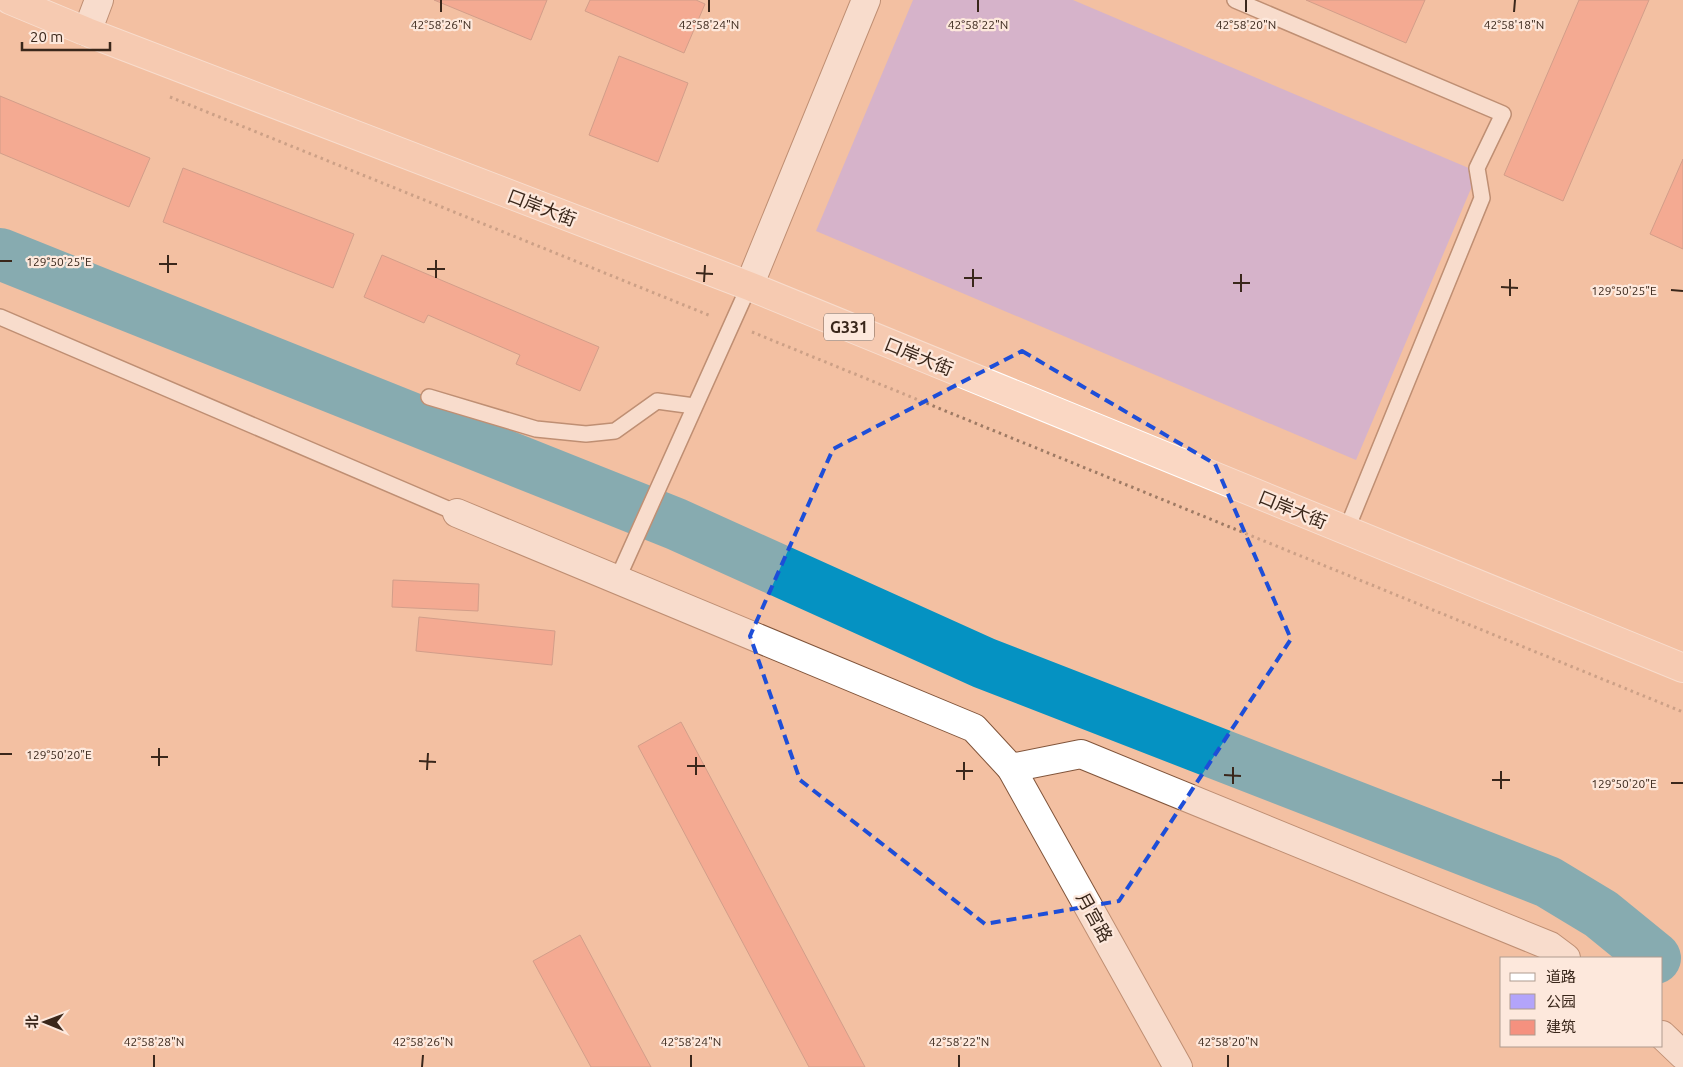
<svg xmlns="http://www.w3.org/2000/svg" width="1683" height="1067" font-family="Ubuntu,'Noto Sans SC',sans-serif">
  <rect width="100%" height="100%" fill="#f3c0a2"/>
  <path fill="#b3a4fa" d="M913 0H1073L1478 172 1356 460 816 231Z"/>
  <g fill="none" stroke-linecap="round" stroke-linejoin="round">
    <path stroke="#0592c2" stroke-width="52" d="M0 254 676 524 984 663 1548 882 1601 914 1655 958"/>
  </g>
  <g fill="#f5917f" stroke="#ac756b">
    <path d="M434 0H547L531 40Z"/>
    <path d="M590 0H696L705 4 684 53 585 11Z"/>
    <path d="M1306 0H1425L1406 43Z"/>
    <path d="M1579 0H1649L1563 201 1504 175Z"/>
    <path d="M619 56 688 83 658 162 589 135Z"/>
    <path d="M0 96 150 158 129 207 0 153Z"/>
    <path d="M1683 159V249L1650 234Z"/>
    <path d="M183 168 354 234 333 288 163 222Z"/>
    <path d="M382 255 599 347 580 391 516 364 520 355 428 315 424 323 364 297Z"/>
    <path d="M393 580 479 584 478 611 392 607Z"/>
    <path d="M419 617 555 631 552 665 416 651Z"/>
    <path d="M681 722 865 1067H809L638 746Z"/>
    <path d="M580 935 651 1067H591L533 961Z"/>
  </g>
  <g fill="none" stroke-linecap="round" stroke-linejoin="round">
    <defs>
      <g id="service">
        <path d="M1235 0 1503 114 1477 168 1482 198 1346 531"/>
        <path d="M0 317 457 513"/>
        <path d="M429 397 536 429 586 434 615 431 657 401 694 406"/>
        <path d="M617 580 749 286"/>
      </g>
      <g id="minor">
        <path d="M87 32 99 0"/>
        <path d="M457 513 974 728 1011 768 1081 754 1550 946 1566 958"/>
        <path d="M1011 768 1178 1067"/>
        <path d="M1662 1035 1683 1055"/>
      </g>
      <path id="tertiary" d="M749 286 866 0"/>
      <path id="trunk" d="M10 0 87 32 749 286 1683 668"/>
    </defs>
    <use href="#service" stroke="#81543a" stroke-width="18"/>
    <use href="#minor" stroke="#81543a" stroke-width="30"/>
    <use href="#tertiary" stroke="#81543a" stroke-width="30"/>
    <use href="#trunk" stroke="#fff" stroke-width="30"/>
    <g stroke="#9e7a64" stroke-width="3" stroke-dasharray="2.5 4" stroke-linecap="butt">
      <path d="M170 97 711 316"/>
      <path d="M752 332 1683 712"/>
    </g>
    <use href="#service" stroke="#fff" stroke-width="15"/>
    <use href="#minor" stroke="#fff" stroke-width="28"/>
    <use href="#tertiary" stroke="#fff" stroke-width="28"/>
    <use href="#trunk" stroke="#fad7c3" stroke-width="28"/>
  </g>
  <path d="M0 0H1683V1067H0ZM1022 351 1215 464 1291 639 1119 901 985 924 800 780 750 636 833 449Z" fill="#f3c0a2" fill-opacity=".55" fill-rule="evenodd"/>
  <path fill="none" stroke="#1d4ed8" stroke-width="4" stroke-dasharray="10 6" stroke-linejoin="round" d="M1022 351 1215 464 1291 639 1119 901 985 924 800 780 750 636 833 449Z"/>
  <path fill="none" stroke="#3a271b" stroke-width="2" d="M441 12V0M709 12V0M978 12V0M1246 12V0M1514 12 1515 0M0 261H12M159 264H177M427 269H445M168 273V255M696 273 713 274M436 278V260M964 278H982M704 282 705 265M1233 283H1250M973 287V269M1501 287 1518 288M1671 290 1683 291M1241 292V274M1510 296V279M0 754H12M151 757H168M419 761 436 762M159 766V748M687 766H705M427 770 428 753M956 771H973M696 775V757M1224 775 1241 776M964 780V762M1492 780H1510M1671 783H1683M1233 784V767M1501 789V771M154 1067V1055M422 1067 423 1055M691 1067V1055M959 1067V1055M1228 1067V1055"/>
  <g text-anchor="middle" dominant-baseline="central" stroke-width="4.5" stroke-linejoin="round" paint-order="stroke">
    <rect fill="#fde8dc" stroke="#746155" stroke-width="1" x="824" y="313.5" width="50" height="27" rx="4"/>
    <g font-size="16" font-weight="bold" fill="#3a271b">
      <text x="849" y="327">G331</text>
    </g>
    <g font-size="18" fill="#3a271b" stroke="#fde8dc">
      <text transform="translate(542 207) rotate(21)">口岸大街</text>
      <text transform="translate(919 356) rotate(22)">口岸大街</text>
      <text transform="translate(1293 509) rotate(22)">口岸大街</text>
      <text transform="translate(1095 917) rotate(61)">月宫路</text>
    </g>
  </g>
  <g font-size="12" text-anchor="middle" fill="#3a271b" stroke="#fde8dc" stroke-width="4.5" stroke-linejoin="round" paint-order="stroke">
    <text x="441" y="29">42°58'26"N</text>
    <text x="709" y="29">42°58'24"N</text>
    <text x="978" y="29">42°58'22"N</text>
    <text x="1246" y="29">42°58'20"N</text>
    <text x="1514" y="29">42°58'18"N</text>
    <text x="59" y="266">129°50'25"E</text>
    <text x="1624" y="295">129°50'25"E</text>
    <text x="59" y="759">129°50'20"E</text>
    <text x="1624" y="788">129°50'20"E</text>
    <text x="154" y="1046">42°58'28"N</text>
    <text x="423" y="1046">42°58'26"N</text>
    <text x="691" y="1046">42°58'24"N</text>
    <text x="959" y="1046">42°58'22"N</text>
    <text x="1228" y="1046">42°58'20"N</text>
  </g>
  <rect x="1500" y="957" width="162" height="90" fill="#fde8dc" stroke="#af9b8f"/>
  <rect x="1510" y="973" width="25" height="8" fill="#ffffff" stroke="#af9b8f"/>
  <text x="1546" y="982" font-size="15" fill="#3a271b">道路</text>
  <rect x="1510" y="994" width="25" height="15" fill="#b3a4fa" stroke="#af9b8f"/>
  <text x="1546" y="1007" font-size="15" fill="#3a271b">公园</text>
  <rect x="1510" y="1020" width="25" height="15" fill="#f5917f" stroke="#af9b8f"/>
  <text x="1546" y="1032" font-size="15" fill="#3a271b">建筑</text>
  <g transform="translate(45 1022) rotate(271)" stroke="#fde8dc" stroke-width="4" paint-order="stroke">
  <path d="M0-4L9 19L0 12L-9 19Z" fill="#3a271b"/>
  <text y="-8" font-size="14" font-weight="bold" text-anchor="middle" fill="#3a271b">北</text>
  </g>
  <path d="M22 42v8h88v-8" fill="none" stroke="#3a271b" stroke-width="2.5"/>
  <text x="30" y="42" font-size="15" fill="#3a271b" stroke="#fde8dc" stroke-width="4" paint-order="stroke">20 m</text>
</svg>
